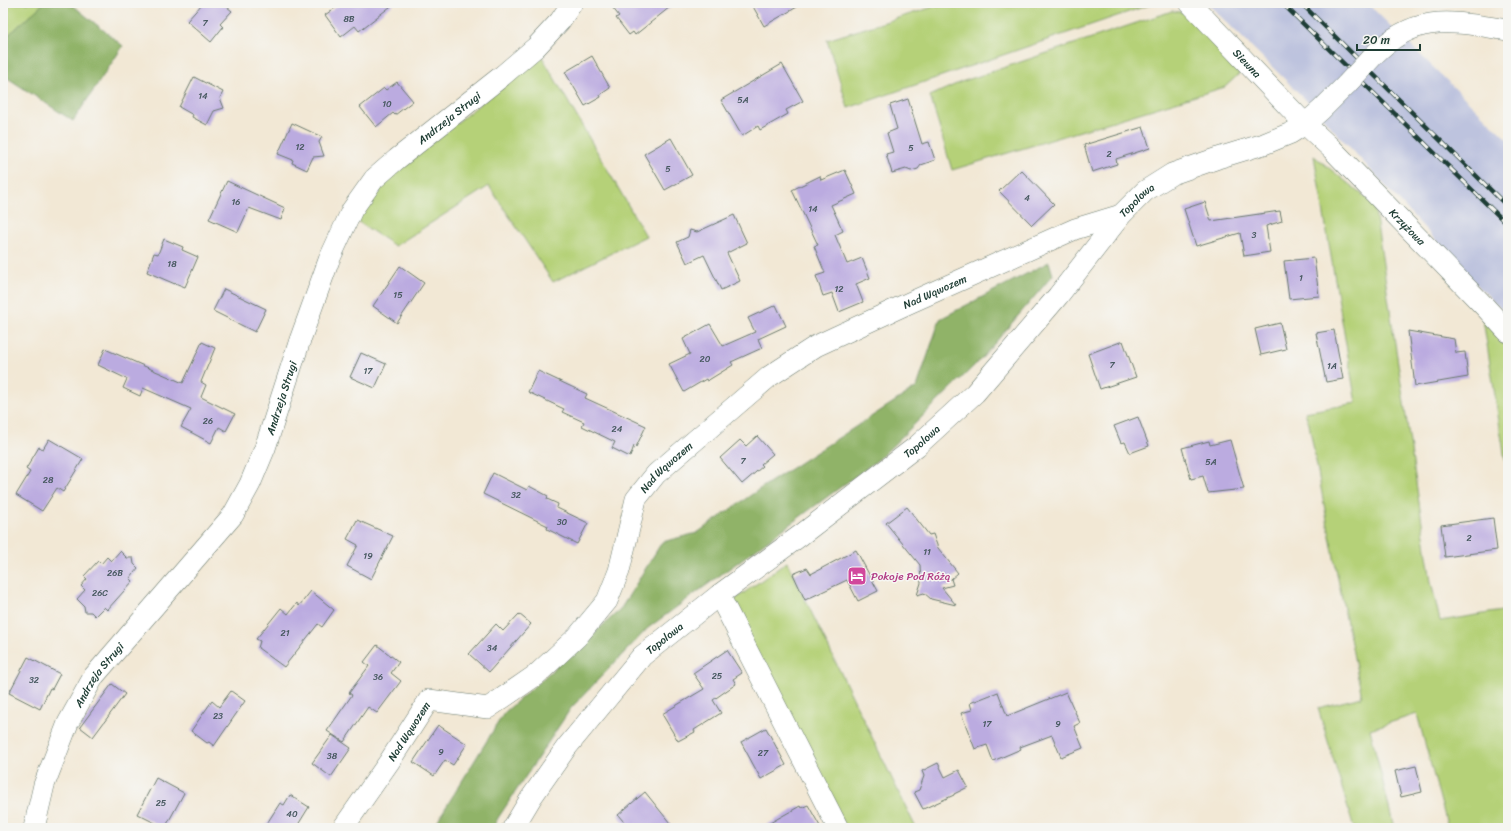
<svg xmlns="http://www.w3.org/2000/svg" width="1511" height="831" font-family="Sriracha,sans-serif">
  <rect width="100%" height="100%" fill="#f6f6f2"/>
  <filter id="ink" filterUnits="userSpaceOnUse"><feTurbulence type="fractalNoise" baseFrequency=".025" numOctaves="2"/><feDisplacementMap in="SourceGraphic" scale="8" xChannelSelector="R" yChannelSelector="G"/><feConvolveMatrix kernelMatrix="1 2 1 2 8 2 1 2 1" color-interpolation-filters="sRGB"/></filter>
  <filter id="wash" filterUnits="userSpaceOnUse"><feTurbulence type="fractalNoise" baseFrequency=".012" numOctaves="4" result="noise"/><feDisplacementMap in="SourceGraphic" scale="16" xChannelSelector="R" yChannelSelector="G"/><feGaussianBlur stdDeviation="0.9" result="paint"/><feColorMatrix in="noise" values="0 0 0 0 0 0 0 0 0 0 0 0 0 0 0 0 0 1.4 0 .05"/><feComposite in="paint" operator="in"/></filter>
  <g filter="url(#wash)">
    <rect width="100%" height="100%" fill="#f2e8d5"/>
    <path fill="#bdc3de" d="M1207 3H1367L1508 140V315L1479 287 1307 101Z"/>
    <g fill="#b5d178" stroke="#6a8756">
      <path d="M3 3H44L3 40Z"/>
      <path d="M946 3H1155L848 108 827 40Z"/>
      <path d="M1172 11 1189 13 1242 71 1225 87 952 170 930 96 961 82Z"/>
      <path d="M541 55 646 236 553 282 489 186 395 246 357 221 387 179Z"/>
      <path d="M1314 156 1374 204 1431 582 1440 621 1508 610V828H1448L1417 714 1370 729 1394 828H1354L1318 708 1362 697 1338 579 1309 424 1305 412 1356 403Z"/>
      <path d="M1483 319 1508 346V479Z"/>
      <path d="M787 562 916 828H845L734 610V600Z"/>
    </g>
    <g fill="#90b368" stroke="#58784e">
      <path d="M44 3H70L123 46 73 121 3 75V40Z"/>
      <path d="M1049 262 1053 275 982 358 879 459 648 628 571 708 498 818 493 828H433L504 713 620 610 662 542 697 533 761 488 917 387 940 319Z"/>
    </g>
    <g id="blocks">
      <g fill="#bbabe0">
        <path d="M203 3H222L232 11 220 24 223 27 211 42 187 21Z"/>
        <path d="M342 3H395L359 31 355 26 341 37 325 15Z"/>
        <path d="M609 3H675L635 35 633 32 629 35 616 18 619 16Z"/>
        <path d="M751 3H804L764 26Z"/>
        <path d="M592 56 610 88 600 95 601 97 585 106 565 72Z"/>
        <path d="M782 64 803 101 786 110 788 114 760 130 758 126 742 136 721 100Z"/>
        <path d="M194 77 223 92 220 98 224 108 214 111 207 125 192 117 193 115 179 107Z"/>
        <path d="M397 82 413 101 395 115 393 113 376 127 360 107 384 88 386 90Z"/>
        <path d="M908 99 922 144 929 142 935 160 921 165 918 169 911 171 906 169 892 173 886 154 893 152 887 133 897 129 890 105Z"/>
        <path d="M292 123 322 137 319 142 324 156 313 157 307 170 292 163 293 160 278 154Z"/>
        <path d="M1143 127 1150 148 1116 159 1117 164 1092 172 1084 145Z"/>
        <path d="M671 138 692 175 665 190 644 154Z"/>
        <path d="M845 170 856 194 831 205 843 231 835 235 847 264 862 258 870 278 856 284 863 302 839 312 832 293 823 296 816 276 825 273 814 246 818 245 792 190 820 176 821 180Z"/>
        <path d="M1021 170 1054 204 1032 225 999 191Z"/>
        <path d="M227 181 285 208 281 220 249 208 238 232 209 219Z"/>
        <path d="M1205 202 1211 221 1280 211 1282 221 1266 226 1270 252 1244 256 1240 233 1196 246 1184 209Z"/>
        <path d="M734 215 747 243 727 253 740 281 721 290 704 255 687 263 677 242 688 237 690 230 697 232Z"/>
        <path d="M164 239 183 247 182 250 198 257 185 287 175 283V284L147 272 154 253 158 254Z"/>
        <path d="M1314 258 1319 296 1289 299 1284 261Z"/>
        <path d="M400 266 424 283 397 323 373 306Z"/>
        <path d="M224 289 266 309 255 332 213 311Z"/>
        <path d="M776 305 786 326 758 339 762 348 731 362 733 365 707 381 706 379 684 392 669 364 690 354 683 339 710 324 723 346 755 332 748 318Z"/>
        <path d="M1280 323 1286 349 1261 355 1255 329Z"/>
        <path d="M1334 330 1343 379 1326 382 1316 333Z"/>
        <path d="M1408 331 1454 339 1456 353 1465 352 1468 377 1415 386Z"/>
        <path d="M1123 341 1136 377 1100 389 1088 354Z"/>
        <path d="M202 342 215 348 201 382 206 385 201 397 235 414 226 431 219 427 211 443 181 427 191 409 143 388 140 396 123 388 127 379 98 365 105 349 183 383Z"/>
        <path d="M361 353 386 364 375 388 350 377Z"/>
        <path d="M538 371 587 394 585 398 646 426 636 447 634 446 630 457 612 448 615 442 582 426 584 422 562 412 564 409 528 392Z"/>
        <path d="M1138 417 1149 446 1130 453 1125 442 1121 443 1114 426Z"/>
        <path d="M757 436 773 454 761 464 763 466 742 484 720 458 740 440 746 446Z"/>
        <path d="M49 439 83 459 63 492 57 488 42 511 16 495 30 472 26 469 39 447 43 449Z"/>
        <path d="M1230 440 1244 489 1208 493 1203 476 1191 479 1182 448 1209 441 1210 445Z"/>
        <path d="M493 473 527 490 529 486 548 496 547 499 558 504 557 508 588 523 577 544 547 529 548 526 483 494Z"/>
        <path d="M907 507 929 535 933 534 938 548 958 573 951 579 953 585 942 588 956 605 931 599 924 593 917 595 921 583 920 565 886 523Z"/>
        <path d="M1493 518 1497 550 1445 557 1441 525Z"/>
        <path d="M357 520 393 536 371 579 347 566 358 545 347 539Z"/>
        <path d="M856 550 878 591 858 601 847 580 805 600 793 574 807 568 811 574Z"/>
        <path d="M120 551 127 558H133L134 564 138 568 130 578 133 581 107 610 104 607 95 616 91 612H85L84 606 77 599 85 590 81 586 87 579 84 576 98 561 101 564 107 557 111 561Z"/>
        <path d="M311 591 334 610 322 627 318 624 284 667 258 648 260 641 256 639 281 608 288 614 297 603 299 606Z"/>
        <path d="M519 614 531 624 489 672 469 654 496 624 503 631Z"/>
        <path d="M377 645 399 662 391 673 401 681 377 713 368 707 344 742 327 731 352 695 349 693 369 666 364 662Z"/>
        <path d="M727 650 742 673 733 679 736 684 713 700 721 713 694 730 695 732 678 741 662 714 704 689 693 673Z"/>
        <path d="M28 657 60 674 52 689 50 688 40 709 9 693Z"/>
        <path d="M112 684 125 694 93 737 80 727Z"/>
        <path d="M231 691 245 701 214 746 209 742 207 743 191 731 212 701 219 707Z"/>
        <path d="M998 692 1007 716 1066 692 1080 723 1074 726 1083 748 1061 757 1052 735 1020 747 1021 749 993 761 987 745 975 749 961 713 972 710 970 703Z"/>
        <path d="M438 725 467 744 453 765 445 760 434 776 413 762Z"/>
        <path d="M766 728 786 765 761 779 741 742Z"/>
        <path d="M332 735 351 748 331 777 312 763Z"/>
        <path d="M938 763 945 777 959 770 968 787 954 794V795L923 809 914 792 919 790 924 776 922 771Z"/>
        <path d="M1416 766 1422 792 1401 797 1395 771Z"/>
        <path d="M156 778 184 793 165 828 137 814Z"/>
        <path d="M645 792 674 828H629L618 815Z"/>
        <path d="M290 795 309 807 296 828H264L280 803 284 805Z"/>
        <path d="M808 805 821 828H761L800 806 801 808Z"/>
      </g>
    </g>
  </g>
  <g filter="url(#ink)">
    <use href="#blocks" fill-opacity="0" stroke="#69796c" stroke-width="1"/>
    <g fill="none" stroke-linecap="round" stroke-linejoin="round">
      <defs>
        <g id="minor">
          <path id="s1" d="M1190 3 1305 124 1332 149 1486 308 1508 332"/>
          <path d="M1373 56C1416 11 1454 22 1508 30"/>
          <path d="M719 595 838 828"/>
          <path id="s2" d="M34 828 44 785 68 723 94 676 233 515 250 484 265 448 300 340 329 260 352 210 374 179 397 159 502 76 536 47 560 21 572 3"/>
          <path id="s3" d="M343 828 389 762 429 700 488 708 536 675 577 637 607 601 619 571 636 499 656 474 770 376 816 346 909 303 1075 229 1121 215"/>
          <path id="s4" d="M513 828 531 798 566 748 642 656 719 595 801 535 917 446 975 393 1058 296 1121 215 1145 191 1172 174 1218 158 1264 144 1291 133 1305 124 1321 110 1347 84"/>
        </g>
      </defs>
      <use href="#minor" stroke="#69796c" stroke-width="22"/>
      <use href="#minor" stroke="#fff" stroke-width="21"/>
      <defs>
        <g id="rail">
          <path d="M1282 3 1508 225"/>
          <path d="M1301 3 1508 207"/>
        </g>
      </defs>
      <use href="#rail" stroke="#1f3d34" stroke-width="4.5"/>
      <use href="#rail" stroke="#f6f6f2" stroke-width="3" stroke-dasharray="9" stroke-linecap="butt"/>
      <defs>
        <path id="minor-bridge" d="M1347 84 1373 56"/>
      </defs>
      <use href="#minor-bridge" stroke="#69796c" stroke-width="22" stroke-linecap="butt"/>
      <use href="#minor-bridge" stroke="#fff" stroke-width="21"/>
    </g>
  </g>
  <defs>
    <symbol id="hotel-square" viewBox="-11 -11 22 22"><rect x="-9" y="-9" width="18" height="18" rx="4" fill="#d1479c" stroke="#f6f6f2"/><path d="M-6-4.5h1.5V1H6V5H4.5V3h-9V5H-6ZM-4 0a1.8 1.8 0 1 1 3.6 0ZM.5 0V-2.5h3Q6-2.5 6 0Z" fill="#fff"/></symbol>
  </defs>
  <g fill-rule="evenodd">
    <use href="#hotel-square" x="846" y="565" width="22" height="22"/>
  </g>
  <g text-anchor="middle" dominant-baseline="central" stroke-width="3" stroke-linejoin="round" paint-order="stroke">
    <g font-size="9" fill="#46585f">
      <text x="349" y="19">8B</text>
      <text x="205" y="23">7</text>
      <text x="203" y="96">14</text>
      <text x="743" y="100">5A</text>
      <text x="387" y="104">10</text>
      <text x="300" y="147">12</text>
      <text x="911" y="148">5</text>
      <text x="1109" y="154">2</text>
      <text x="668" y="169">5</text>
      <text x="1027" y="198">4</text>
      <text x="236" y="202">16</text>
      <text x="813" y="209">14</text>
      <text x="1254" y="235">3</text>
      <text x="172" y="264">18</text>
      <text x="1301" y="278">1</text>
      <text x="839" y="289">12</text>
      <text x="398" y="295">15</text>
      <text x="705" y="359">20</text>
      <text x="1112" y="365">7</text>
      <text x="1332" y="366">1A</text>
      <text x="368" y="371">17</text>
      <text x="208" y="421">26</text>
      <text x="617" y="429">24</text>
      <text x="743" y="461">7</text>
      <text x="1211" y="462">5A</text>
      <text x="48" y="480">28</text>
      <text x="516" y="495">32</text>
      <text x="562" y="522">30</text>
      <text x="1469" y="538">2</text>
      <text x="927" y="552">11</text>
      <text x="368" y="556">19</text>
      <text x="115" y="573">26B</text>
      <text x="100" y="593">26C</text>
      <text x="285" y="633">21</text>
      <text x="492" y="648">34</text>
      <text x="717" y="676">25</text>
      <text x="378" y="677">36</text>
      <text x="34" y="680">32</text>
      <text x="218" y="716">23</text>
      <text x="987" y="724">17</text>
      <text x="1058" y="724">9</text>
      <text x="441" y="752">9</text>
      <text x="763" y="753">27</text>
      <text x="332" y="756">38</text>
      <text x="161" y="803">25</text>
      <text x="292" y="814">40</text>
    </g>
    <g font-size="11" fill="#1f3d34" stroke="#f6f6f2">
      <text stroke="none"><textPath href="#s1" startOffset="83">Siewna</textPath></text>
      <text stroke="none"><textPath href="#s2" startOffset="840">Andrzeja Strugi</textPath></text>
      <text stroke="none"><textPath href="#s4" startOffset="892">Topolowa</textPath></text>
      <text stroke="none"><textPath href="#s1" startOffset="312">Krzyżowa</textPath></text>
      <text stroke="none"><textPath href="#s3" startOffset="849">Nad Wąwozem</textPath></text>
      <text stroke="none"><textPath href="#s2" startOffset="504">Andrzeja Strugi</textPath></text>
      <text stroke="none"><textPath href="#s4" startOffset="568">Topolowa</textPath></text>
      <text stroke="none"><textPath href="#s3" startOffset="525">Nad Wąwozem</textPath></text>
      <text stroke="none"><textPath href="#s4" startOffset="244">Topolowa</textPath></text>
      <text stroke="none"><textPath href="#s2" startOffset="168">Andrzeja Strugi</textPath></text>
      <text stroke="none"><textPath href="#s3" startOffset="117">Nad Wąwozem</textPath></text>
    </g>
    <g font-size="11" fill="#b23c85" stroke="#f6f6f2" text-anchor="start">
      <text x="871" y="576">Pokoje Pod Różą</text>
    </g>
  </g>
  <rect width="1511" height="831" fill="none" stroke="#f6f6f2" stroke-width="16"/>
  <path d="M1357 44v6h63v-6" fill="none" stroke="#1f3d34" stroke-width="2"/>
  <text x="1363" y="44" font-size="12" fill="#1f3d34" stroke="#f6f6f2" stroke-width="3" paint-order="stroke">20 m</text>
</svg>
